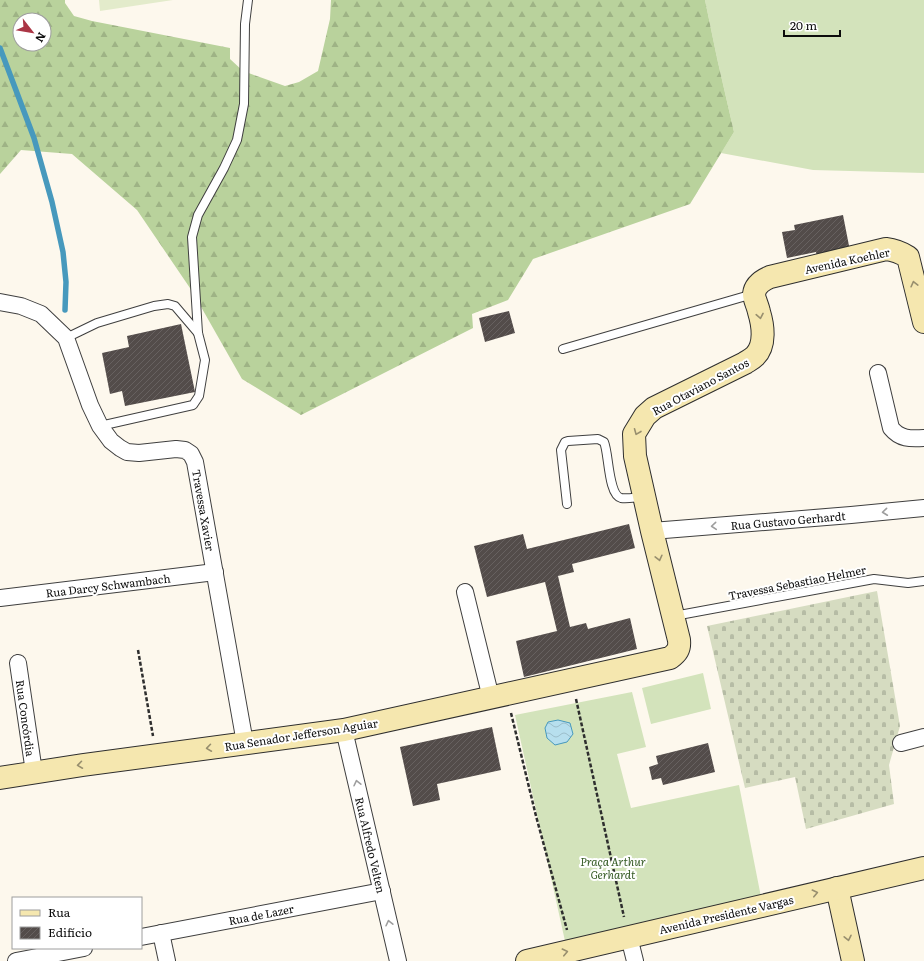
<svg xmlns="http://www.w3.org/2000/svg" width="924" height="961" font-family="Literata,serif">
  <defs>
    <pattern id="forest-firs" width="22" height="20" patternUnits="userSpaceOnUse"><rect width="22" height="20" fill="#b9d29c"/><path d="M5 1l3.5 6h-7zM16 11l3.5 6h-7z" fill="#9eb385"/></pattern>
    <pattern id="cemetery-stones" width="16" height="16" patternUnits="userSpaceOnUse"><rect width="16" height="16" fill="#d6dcc1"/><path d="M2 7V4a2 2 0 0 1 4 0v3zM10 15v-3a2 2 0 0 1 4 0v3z" fill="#b6bca5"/></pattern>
    <pattern id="water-waves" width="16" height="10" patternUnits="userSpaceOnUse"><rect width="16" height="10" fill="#b7dfee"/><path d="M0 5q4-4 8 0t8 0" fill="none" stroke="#9cbecb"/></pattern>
    <pattern id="building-hatch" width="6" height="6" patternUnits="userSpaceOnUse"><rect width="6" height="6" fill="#534c4a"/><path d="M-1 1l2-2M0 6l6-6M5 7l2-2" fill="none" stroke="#676160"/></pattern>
  </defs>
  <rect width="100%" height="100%" fill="#fdf8ed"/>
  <g fill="#d3e3bb">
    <path d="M705 0H924V173L813 170 721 153 734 132 717 58Z"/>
    <path d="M703 673 711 709 651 724 642 688Z"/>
    <path d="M632 692 646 747 617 754 631 808 739 785 761 897 565 941 515 715Z"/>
  </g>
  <path fill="url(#forest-firs)" fill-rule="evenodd" d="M0 0H65V3L74 16 92 21 230 48V59L243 71 285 86 299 82 318 71 330 19 331 0H705L717 58 734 132 690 204 533 259 508 300 472 314 473 328 301 415 242 379 192 291 137 210 72 154 21 150 0 174ZM20 20H44V44H20Z"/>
  <path fill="url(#cemetery-stones)" d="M877 591 900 726 889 765 894 804 806 829 795 777 745 788 707 626Z"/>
  <path fill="#e3ebcb" d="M99 0H173L100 11Z"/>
  <path fill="url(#water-waves)" stroke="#4799bd" d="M558 720 570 723 573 734 567 742 555 745 547 738 545 728 548 722Z"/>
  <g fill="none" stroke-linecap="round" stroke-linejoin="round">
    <path stroke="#4799bd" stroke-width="5.5" d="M0 48 34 138 52 202 63 252 66 282 65 310"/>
  </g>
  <g fill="url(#building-hatch)">
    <path d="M843 215 851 256 818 262 816 252 787 258 782 232 795 230 794 225Z"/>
    <path d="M509 311 515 333 485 342 479 318Z"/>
    <path d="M181 324 195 392 125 406 122 391 110 394 102 353 129 347 127 336Z"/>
    <path d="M629 524 635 548 572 564 574 572 558 576 570 627 586 623 588 629 630 618 637 649 524 677 516 641 557 631 545 582 487 597 474 546 523 534 527 549Z"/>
    <path d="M492 727 501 770 437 784 440 800 413 806 400 747Z"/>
    <path d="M708 743 715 772 663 785 661 778 652 780 649 767 658 764 656 756Z"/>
  </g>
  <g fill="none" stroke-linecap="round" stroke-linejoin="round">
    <defs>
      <g id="lane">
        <path d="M66 338 97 323 154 306 168 304 175 306 198 333"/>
        <path d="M563 349 753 294"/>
        <path d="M100 426 193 405 199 396 205 360 198 333 192 237 198 215 224 168 237 140 244 104 245 24 248 0"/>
        <path d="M567 504 561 450 565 442 568 441 598 439 604 442C609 453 608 495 621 498 628 499 637 497 644 497"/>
        <path d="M674 616 874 579 908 583 924 581"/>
      </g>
      <g id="street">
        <path d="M0 302 21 306 41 314 66 338 90 405 100 426 111 441 120 448 127 452 139 453 176 449 185 450 191 454 195 462 245 743"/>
        <path d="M878 373 891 428C900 439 910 439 924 438"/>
        <path d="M652 531 851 515 924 508"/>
        <path d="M465 592 491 698"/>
        <path d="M0 598 215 572"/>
        <path d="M18 663 34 772"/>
        <path d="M344 730 398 961"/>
        <path d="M901 743 924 737"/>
        <path d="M161 933 167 961"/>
        <path d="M141 937 382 891"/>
        <path d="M629 937 635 961"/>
        <path d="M16 961 84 948"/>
      </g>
      <g id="secondary">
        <path d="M0 778 83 765 344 730 670 658C677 653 680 649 679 640L652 531 635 456 634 434 645 416 654 408 745 363C748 361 752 359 755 356 766 345 763 325 759 312 758 306 754 299 754 294 755 285 763 280 770 277L886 249C895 250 900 252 908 257L924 322"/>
        <path d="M837 888 853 961"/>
        <path d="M527 961 924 868"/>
      </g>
    </defs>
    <use href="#lane" stroke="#3f3f3f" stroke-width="10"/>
    <use href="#street" stroke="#3f3f3f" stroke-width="18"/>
    <use href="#secondary" stroke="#2e2e2e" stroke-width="24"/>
    <g stroke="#2e2e2e" stroke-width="2.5" stroke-dasharray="4 2" stroke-linecap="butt">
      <path d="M138 650 153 736"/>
      <path d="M576 699 624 917"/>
      <path d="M511 713 536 816 567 930"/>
    </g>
    <use href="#lane" stroke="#fff" stroke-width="8"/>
    <use href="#street" stroke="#fff" stroke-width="16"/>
    <use href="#secondary" stroke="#f5e7af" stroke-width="22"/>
  </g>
  <defs><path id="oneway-chevron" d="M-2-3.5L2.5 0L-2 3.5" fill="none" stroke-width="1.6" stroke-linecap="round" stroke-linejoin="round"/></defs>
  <g stroke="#988f6e">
    <use href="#oneway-chevron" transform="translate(914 284) rotate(-104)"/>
    <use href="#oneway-chevron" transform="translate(760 316) rotate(79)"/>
    <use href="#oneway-chevron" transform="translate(637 432) rotate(112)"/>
    <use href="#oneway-chevron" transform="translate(659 558) rotate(76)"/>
    <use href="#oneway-chevron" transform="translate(209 748) rotate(172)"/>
    <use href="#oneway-chevron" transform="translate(80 765) rotate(172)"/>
    <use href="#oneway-chevron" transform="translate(815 893) rotate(-13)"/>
    <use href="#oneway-chevron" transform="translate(848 938) rotate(78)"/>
    <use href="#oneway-chevron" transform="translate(565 952) rotate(-13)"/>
  </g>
  <g stroke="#9e9e9e">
    <use href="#oneway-chevron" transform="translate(885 512) rotate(174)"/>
    <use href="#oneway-chevron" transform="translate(714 526) rotate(175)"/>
    <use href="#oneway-chevron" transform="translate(357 783) rotate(-103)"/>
    <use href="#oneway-chevron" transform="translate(389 923) rotate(-103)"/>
  </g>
  <g text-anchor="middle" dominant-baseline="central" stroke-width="4" stroke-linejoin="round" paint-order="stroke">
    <g font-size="11" fill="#0c0c0c" stroke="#fff">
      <text transform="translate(847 260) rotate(-12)">Avenida Koehler</text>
      <text transform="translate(700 386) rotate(-28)">Rua Otaviano Santos</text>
      <text transform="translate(204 510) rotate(80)">Travessa Xavier</text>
      <text transform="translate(788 520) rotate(-5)">Rua Gustavo Gerhardt</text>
      <text transform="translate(797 582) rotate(-11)">Travessa Sebastiao Helmer</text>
      <text transform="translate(108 585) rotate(-7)">Rua Darcy Schwambach</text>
      <text transform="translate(26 718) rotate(82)">Rua Concórdia</text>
      <text transform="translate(301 734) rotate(-9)">Rua Senador Jefferson Aguiar</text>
      <text transform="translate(371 845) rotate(77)">Rua Alfredo Velten</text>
      <text transform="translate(261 914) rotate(-11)">Rua de Lazer</text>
      <text transform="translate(726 914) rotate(-13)">Avenida Presidente Vargas</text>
    </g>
    <g font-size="11" font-style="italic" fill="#355b24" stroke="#fff">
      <text x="613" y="861">Praça Arthur<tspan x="613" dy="13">Gerhardt</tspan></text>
    </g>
  </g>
  <rect x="12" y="897" width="130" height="52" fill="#ffffff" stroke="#9e9e9e"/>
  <rect x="20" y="910" width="20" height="6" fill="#f5e7af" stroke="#9e9e9e"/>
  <text x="48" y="917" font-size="12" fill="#0c0c0c">Rua</text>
  <rect x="20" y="927" width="20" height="12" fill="url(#building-hatch)" stroke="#9e9e9e"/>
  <text x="48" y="937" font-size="12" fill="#0c0c0c">Edifício</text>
  <g transform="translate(32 32) rotate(121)"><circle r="19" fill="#ffffff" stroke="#9e9e9e"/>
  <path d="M0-3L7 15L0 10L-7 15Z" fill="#ab3545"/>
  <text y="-6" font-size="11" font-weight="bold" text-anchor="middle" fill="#0c0c0c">N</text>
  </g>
  <path d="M784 30v6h56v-6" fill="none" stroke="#0c0c0c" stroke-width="2"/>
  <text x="790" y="30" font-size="12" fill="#0c0c0c" stroke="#ffffff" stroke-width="3" paint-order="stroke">20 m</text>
</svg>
